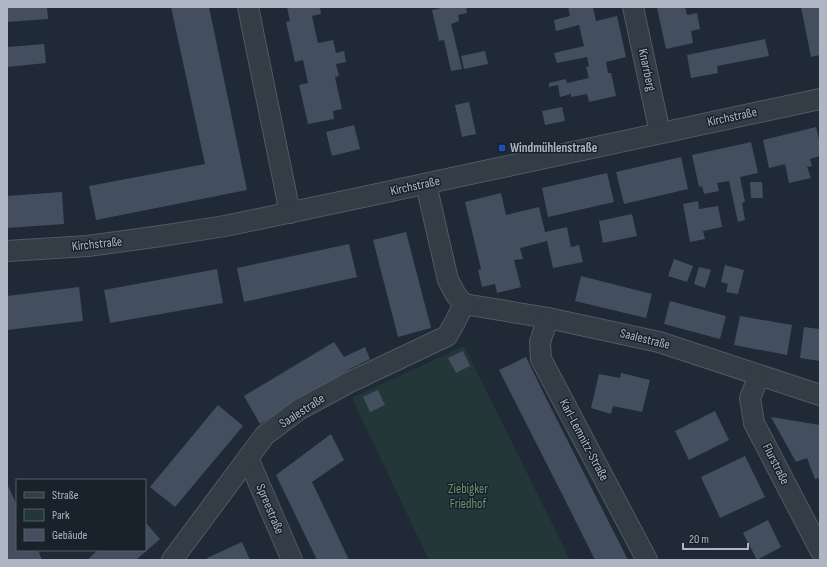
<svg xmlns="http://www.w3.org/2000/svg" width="827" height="567" font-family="'Sofia Sans Condensed',sans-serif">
  <rect width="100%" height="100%" fill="#202a36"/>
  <path fill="#233738" d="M464 346 570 560H429L352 398Z"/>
  <g fill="#434f5e">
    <path d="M7 7H47L48 19 7 22Z"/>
    <path d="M171 7H209L247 190 96 220 89 186 205 164Z"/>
    <path d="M287 7H320L321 14 312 16 318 43 333 40 336 53 344 51 346 62 336 64 339 76 335 77 342 109 333 111 334 119 308 124 299 85 308 83 303 60 295 62 286 22 290 21Z"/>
    <path d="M446 7H466L467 13 458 15 459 21 451 24 462 69 451 71 444 40 439 41 432 10Z"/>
    <path d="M568 7H593L596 21 617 16 626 57 606 62 608 73H611L616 96 589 102 587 94 571 97V94L560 97 558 85 549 87V83L566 79 567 83 589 78 586 67 589 66 587 57 557 63 554 53 584 46 579 25 556 31 554 20 570 16Z"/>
    <path d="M661 7H685L687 15 697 13 700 29 691 31 693 43 666 49 657 8Z"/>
    <path d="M801 7H820V55L811 57Z"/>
    <path d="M765 39 769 56 717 66 718 73 691 78 687 55Z"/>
    <path d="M44 44 46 63 7 67V47Z"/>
    <path d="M485 51 488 64 464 69 461 56Z"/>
    <path d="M469 102 476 134 462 137 455 105Z"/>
    <path d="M562 107 565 121 545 125 542 111Z"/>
    <path d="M354 125 360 149 332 156 326 132Z"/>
    <path d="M816 127 820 143V156L810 159 812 166 807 167 811 178 789 183 785 164 769 168 763 140Z"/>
    <path d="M751 142 758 173 740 177 745 202 742 203 745 220 738 222 729 181 717 183 719 191 704 194 702 186 699 187 692 155Z"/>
    <path d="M681 157 688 189 624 204 616 172Z"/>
    <path d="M607 173 614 202 548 217 542 188Z"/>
    <path d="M750 182H762L763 198H751Z"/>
    <path d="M62 192 64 224 7 228V196Z"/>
    <path d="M501 193 506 215 539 207 545 232 567 227 571 247 579 245 583 262 553 268 547 241 520 248 523 259 514 260 521 287 497 293 495 284 482 287 478 270 481 269 465 202Z"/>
    <path d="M698 201 699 209 718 206 722 227 703 231 705 239 690 242 683 204Z"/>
    <path d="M632 214 637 236 603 243 599 221Z"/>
    <path d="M406 232 431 328 398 337 373 240Z"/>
    <path d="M349 244 357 277 244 302 237 268Z"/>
    <path d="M674 259 693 266 687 282 668 276Z"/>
    <path d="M725 265 744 270 738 294 726 292 728 284 721 282Z"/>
    <path d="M699 267 711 270 705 288 694 284Z"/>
    <path d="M217 269 223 303 110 323 104 290Z"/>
    <path d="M581 276 652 294 646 318 575 301Z"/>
    <path d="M79 287 83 321 7 330V296Z"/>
    <path d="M670 301 726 316 720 339 664 324Z"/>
    <path d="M740 316 792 325 787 355 734 345Z"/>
    <path d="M819 326 820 361 800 358 804 327 819 329Z"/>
    <path d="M334 342 344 357 365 347 370 359 350 369 260 424 244 396Z"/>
    <path d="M463 351 470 366 456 373 448 358Z"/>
    <path d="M526 357 546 398 628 560H595L562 494 499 370Z"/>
    <path d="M621 373 650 380 642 412 613 406 611 414 591 408 599 374 620 378Z"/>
    <path d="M378 390 385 405 370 412 363 397Z"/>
    <path d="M218 405 243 426 175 507 150 487Z"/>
    <path d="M715 411 729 440 689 460 675 431Z"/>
    <path d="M771 417 820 425V478L815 479 807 458 796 462Z"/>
    <path d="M331 434 344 460 312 482 349 560H317L276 475Z"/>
    <path d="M745 456 765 497 720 518 701 477Z"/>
    <path d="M7 484 17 505V550H38L42 560H7Z"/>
    <path d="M768 520 781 547 757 560 743 533Z"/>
    <path d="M145 522 160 539 136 560H87L98 550H145Z"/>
    <path d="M242 542 250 560H208L207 558Z"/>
  </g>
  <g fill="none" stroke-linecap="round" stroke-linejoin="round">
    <defs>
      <g id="minor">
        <path d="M248 7 290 213"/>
        <path d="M633 7 660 133"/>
        <path d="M7 251 88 246 161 236 225 226 354 199 820 99"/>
        <path d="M464 304 548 318 659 342 820 395"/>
        <path d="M548 318 540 342 541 359 647 560"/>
        <path d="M759 376 750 398 754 423 820 550"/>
        <path d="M248 458 292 560"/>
        <path d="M172 560 265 435 300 409 350 382 447 336 455 322 464 304 456 295 448 280 426 184"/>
      </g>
    </defs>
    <use href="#minor" stroke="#515964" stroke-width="22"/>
    <use href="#minor" stroke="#343c46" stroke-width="20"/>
  </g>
  <rect fill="#1a4fb4" stroke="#19212b" stroke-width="1.5" x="498" y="144" width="8" height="8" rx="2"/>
  <g text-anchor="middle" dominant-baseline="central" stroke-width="3" stroke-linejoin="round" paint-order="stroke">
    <g font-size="13" fill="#aeb6c3" stroke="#19212b">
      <text transform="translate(647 70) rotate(78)">Knarrberg</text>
      <text transform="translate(732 117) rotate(-12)">Kirchstraße</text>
      <text transform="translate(415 186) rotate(-12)">Kirchstraße</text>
      <text transform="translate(97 244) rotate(-6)">Kirchstraße</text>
      <text transform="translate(645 339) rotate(14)">Saalestraße</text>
      <text transform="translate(302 411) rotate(-33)">Saalestraße</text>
      <text transform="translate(584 440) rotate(62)">Karl-Lemnitz-Straße</text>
      <text transform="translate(776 464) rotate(63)">Flurstraße</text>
      <text transform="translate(270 509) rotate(67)">Spreestraße</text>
    </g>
    <g font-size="13" font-weight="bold" fill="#aeb6c3" stroke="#19212b" text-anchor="start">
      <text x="510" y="148">Windmühlenstraße</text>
    </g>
    <g font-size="13" fill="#669270" stroke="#19212b">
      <text x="468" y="489">Ziebigker<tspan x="468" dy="15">Friedhof</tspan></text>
    </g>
  </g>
  <rect width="827" height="567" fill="none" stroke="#aeb6c3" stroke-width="16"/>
  <rect x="16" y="479" width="130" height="72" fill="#19212b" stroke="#555d68"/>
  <rect x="24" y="492" width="20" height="6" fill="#343c46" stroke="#555d68"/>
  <text x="52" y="499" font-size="12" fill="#aeb6c3">Straße</text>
  <rect x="24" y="509" width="20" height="12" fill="#233738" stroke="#555d68"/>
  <text x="52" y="519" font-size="12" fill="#aeb6c3">Park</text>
  <rect x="24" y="529" width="20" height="12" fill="#434f5e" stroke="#555d68"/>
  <text x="52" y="539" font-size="12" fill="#aeb6c3">Gebäude</text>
  <path d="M683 543v6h65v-6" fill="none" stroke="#aeb6c3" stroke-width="2"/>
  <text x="689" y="543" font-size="12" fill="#aeb6c3" stroke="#19212b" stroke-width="3" paint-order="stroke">20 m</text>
</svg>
